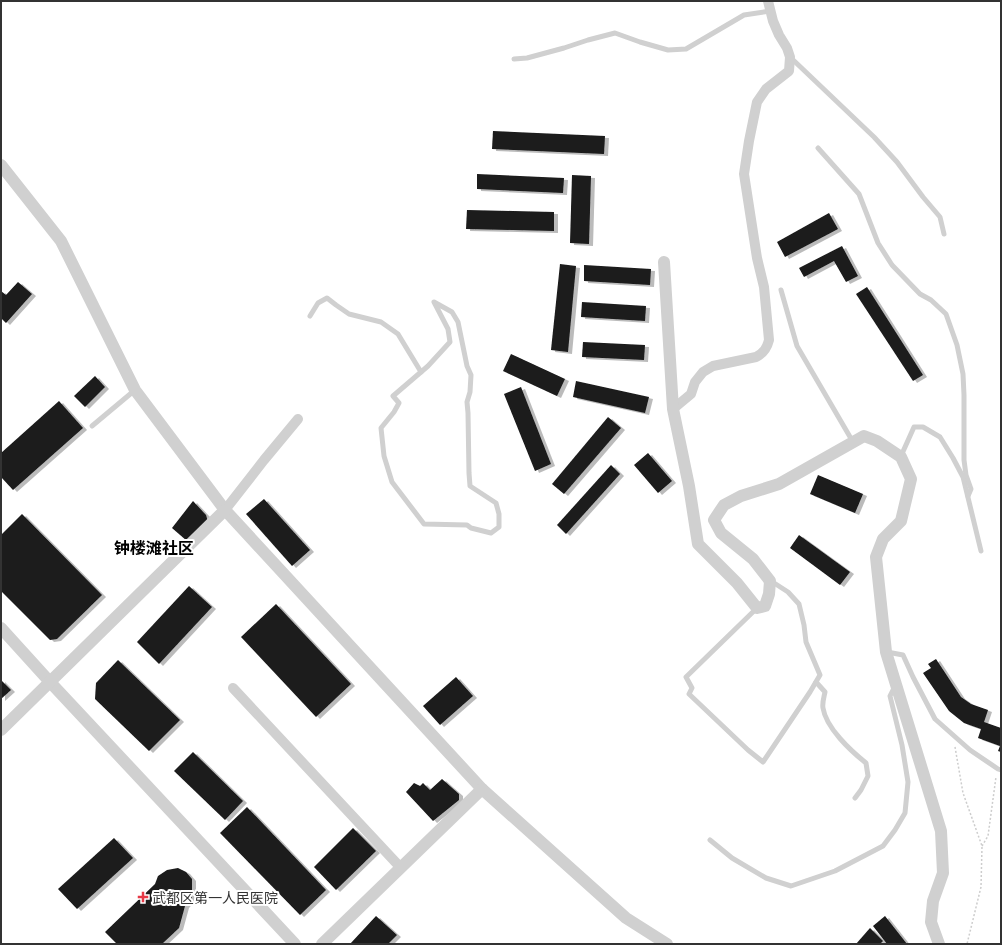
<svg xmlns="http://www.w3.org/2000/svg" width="1002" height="945" font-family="Lato,'Noto Sans SC',sans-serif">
  <defs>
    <filter id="shadow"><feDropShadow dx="4" dy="2" stdDeviation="0" flood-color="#0004"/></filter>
  </defs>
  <rect width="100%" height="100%" fill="#fff"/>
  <g fill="#1a1a1a" filter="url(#shadow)">
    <path d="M493 131 605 136 604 154 492 149Z"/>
    <path d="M477 174 564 178 563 193 477 189Z"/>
    <path d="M572 175 591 176 589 244 570 243Z"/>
    <path d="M467 210 554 212V231L466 229Z"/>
    <path d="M829 213 838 229 785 257 777 242Z"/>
    <path d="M842 246 858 276 846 282 834 261 804 277 799 268Z"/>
    <path d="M560 264 576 266 568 352 551 350Z"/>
    <path d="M584 265 651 269 650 285 584 281Z"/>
    <path d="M18 282 32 294 6 323 1 318V291L6 295Z"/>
    <path d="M867 287 923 375 913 381 856 294Z"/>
    <path d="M582 302 646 306 645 321 581 317Z"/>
    <path d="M583 342 645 345 644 360 582 357Z"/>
    <path d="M511 354 565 379 557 396 503 371Z"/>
    <path d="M95 376 105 387 85 407 74 396Z"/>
    <path d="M576 381 649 397 645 413 573 397Z"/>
    <path d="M521 387 551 464 535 471 504 394Z"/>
    <path d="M59 401 83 428 13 490 1 477V453Z"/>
    <path d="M608 417 621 428 564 494 552 484Z"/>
    <path d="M648 453 672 481 658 493 634 465Z"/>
    <path d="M611 465 620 474 566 534 557 525Z"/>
    <path d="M818 475 863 494 855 513 810 494Z"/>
    <path d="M264 499 310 550 292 566 246 514Z"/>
    <path d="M193 501 206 515 208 522 187 541 172 528Z"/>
    <path d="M22 514 102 595 57 639 50 640 1 591V535Z"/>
    <path d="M799 535 850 572 840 585 790 548Z"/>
    <path d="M189 586 212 607 159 664 137 642Z"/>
    <path d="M276 604 351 684 316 717 241 637Z"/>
    <path d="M936 659 961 697 971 704 988 710 984 722 1001 728V752L998 751 1000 746 978 738 981 729 964 723 949 711 923 673 931 668 928 664Z"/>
    <path d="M118 660 180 720 149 751 95 699 96 683Z"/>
    <path d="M456 677 473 696 440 725 423 706Z"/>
    <path d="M1 680 11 690 1 699Z"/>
    <path d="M193 752 243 801 225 820 174 771Z"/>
    <path d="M442 779 459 794V800L433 821 406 792 414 783 420 786 423 783 430 790Z"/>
    <path d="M247 807 326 890 300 915 220 833Z"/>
    <path d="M353 828 376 851 336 890 314 867Z"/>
    <path d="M114 838 133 858 77 909 58 889Z"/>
    <path d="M178 868 186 872 192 879V898L185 906 179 928 162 944H117L105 932 155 884 158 876 167 870Z"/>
    <path d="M376 916 397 935 389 943 391 944H350Z"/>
    <path d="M885 916 907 944H887L873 926Z"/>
    <path d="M870 928 883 941 880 944H856Z"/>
  </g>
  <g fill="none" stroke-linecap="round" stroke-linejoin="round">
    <g stroke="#cdcdcd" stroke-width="1.5" stroke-dasharray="2 2" stroke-linecap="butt">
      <path d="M955 747 963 793 982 846 981 887 967 944"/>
      <path d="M982 846 988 836 996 777"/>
    </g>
    <g stroke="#d0d0d0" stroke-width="5">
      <path d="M790 57 874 137 897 162 923 197 940 217 944 234"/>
      <path d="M514 59 527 58 564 48 588 40 615 33 640 42 668 50 686 49 744 15 770 11"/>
      <path d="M818 148 859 194 878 243 892 265 920 294 931 300 946 314 957 345 963 374 964 395V460L966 475 971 489 968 496"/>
      <path d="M781 290 797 346 853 442"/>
      <path d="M434 302 452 312 458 322 467 366 471 375 470 392 467 402 468 413 469 473 470 486 496 503 499 514V527L491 533 471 528 467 525 424 524 392 482 384 456 381 428 394 412 399 403 393 396 428 366 450 342 448 329Z"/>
      <path d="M310 316 318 303 327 298 336 305 349 314 381 322 398 334 421 372"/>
      <path d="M92 426 135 390"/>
      <path d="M901 456 914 427H923L940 437 953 458 963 477 981 551"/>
      <path d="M757 608 686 677 692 688 689 694 748 750 763 762 810 692 820 675 806 642 804 625 799 604 788 592 771 581"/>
      <path d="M887 652 903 655 913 677 935 719 970 750 998 769 1001 770"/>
      <path d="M816 682 825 692C824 697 822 703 823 708 826 728 851 751 866 763L868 776 861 790 855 798"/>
      <path d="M710 840 732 858 766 878 791 886 835 871 883 846 895 830 905 813 908 782 902 745 890 696 894 688"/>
    </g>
    <g stroke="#d0d0d0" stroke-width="10">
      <path d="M673 409 691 394 695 382 703 372 713 366 756 357C764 353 767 348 769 340L764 287 757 258 744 174 749 141 757 102 766 89 789 71 790 57 787 48 779 35 773 21 768 1"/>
      <path d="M225 510 264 460 298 419"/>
      <path d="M233 688 401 868"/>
    </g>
    <g stroke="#d0d0d0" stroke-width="12">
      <path d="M1 165 61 241 135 390 225 510 482 789 626 918 667 944"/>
      <path d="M664 262 673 409 689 486 698 544 737 583 757 608 765 606 769 594 770 581 753 559 721 533 714 520 724 505 741 496 779 484 864 436 877 441 901 457 911 479 901 521 883 539 876 557 886 652 941 831 943 873 933 901 931 922 939 944"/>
      <path d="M1 628 50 682 295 944"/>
      <path d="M1 730 225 510"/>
      <path d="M322 944 482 789"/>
    </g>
  </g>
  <path fill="#e63946" stroke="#fff" stroke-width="1.5" d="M141 891h4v4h4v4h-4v4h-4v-4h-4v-4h4z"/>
  <g text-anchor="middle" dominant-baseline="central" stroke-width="4" stroke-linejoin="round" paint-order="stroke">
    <g font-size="14" fill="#333" stroke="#fff" text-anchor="start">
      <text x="152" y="897">武都区第一人民医院</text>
    </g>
    <g font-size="16" font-weight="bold" fill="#000" stroke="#fff">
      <text x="154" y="547">钟楼滩社区</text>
    </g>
  </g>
  <rect width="1002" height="945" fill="none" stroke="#333333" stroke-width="4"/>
</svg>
